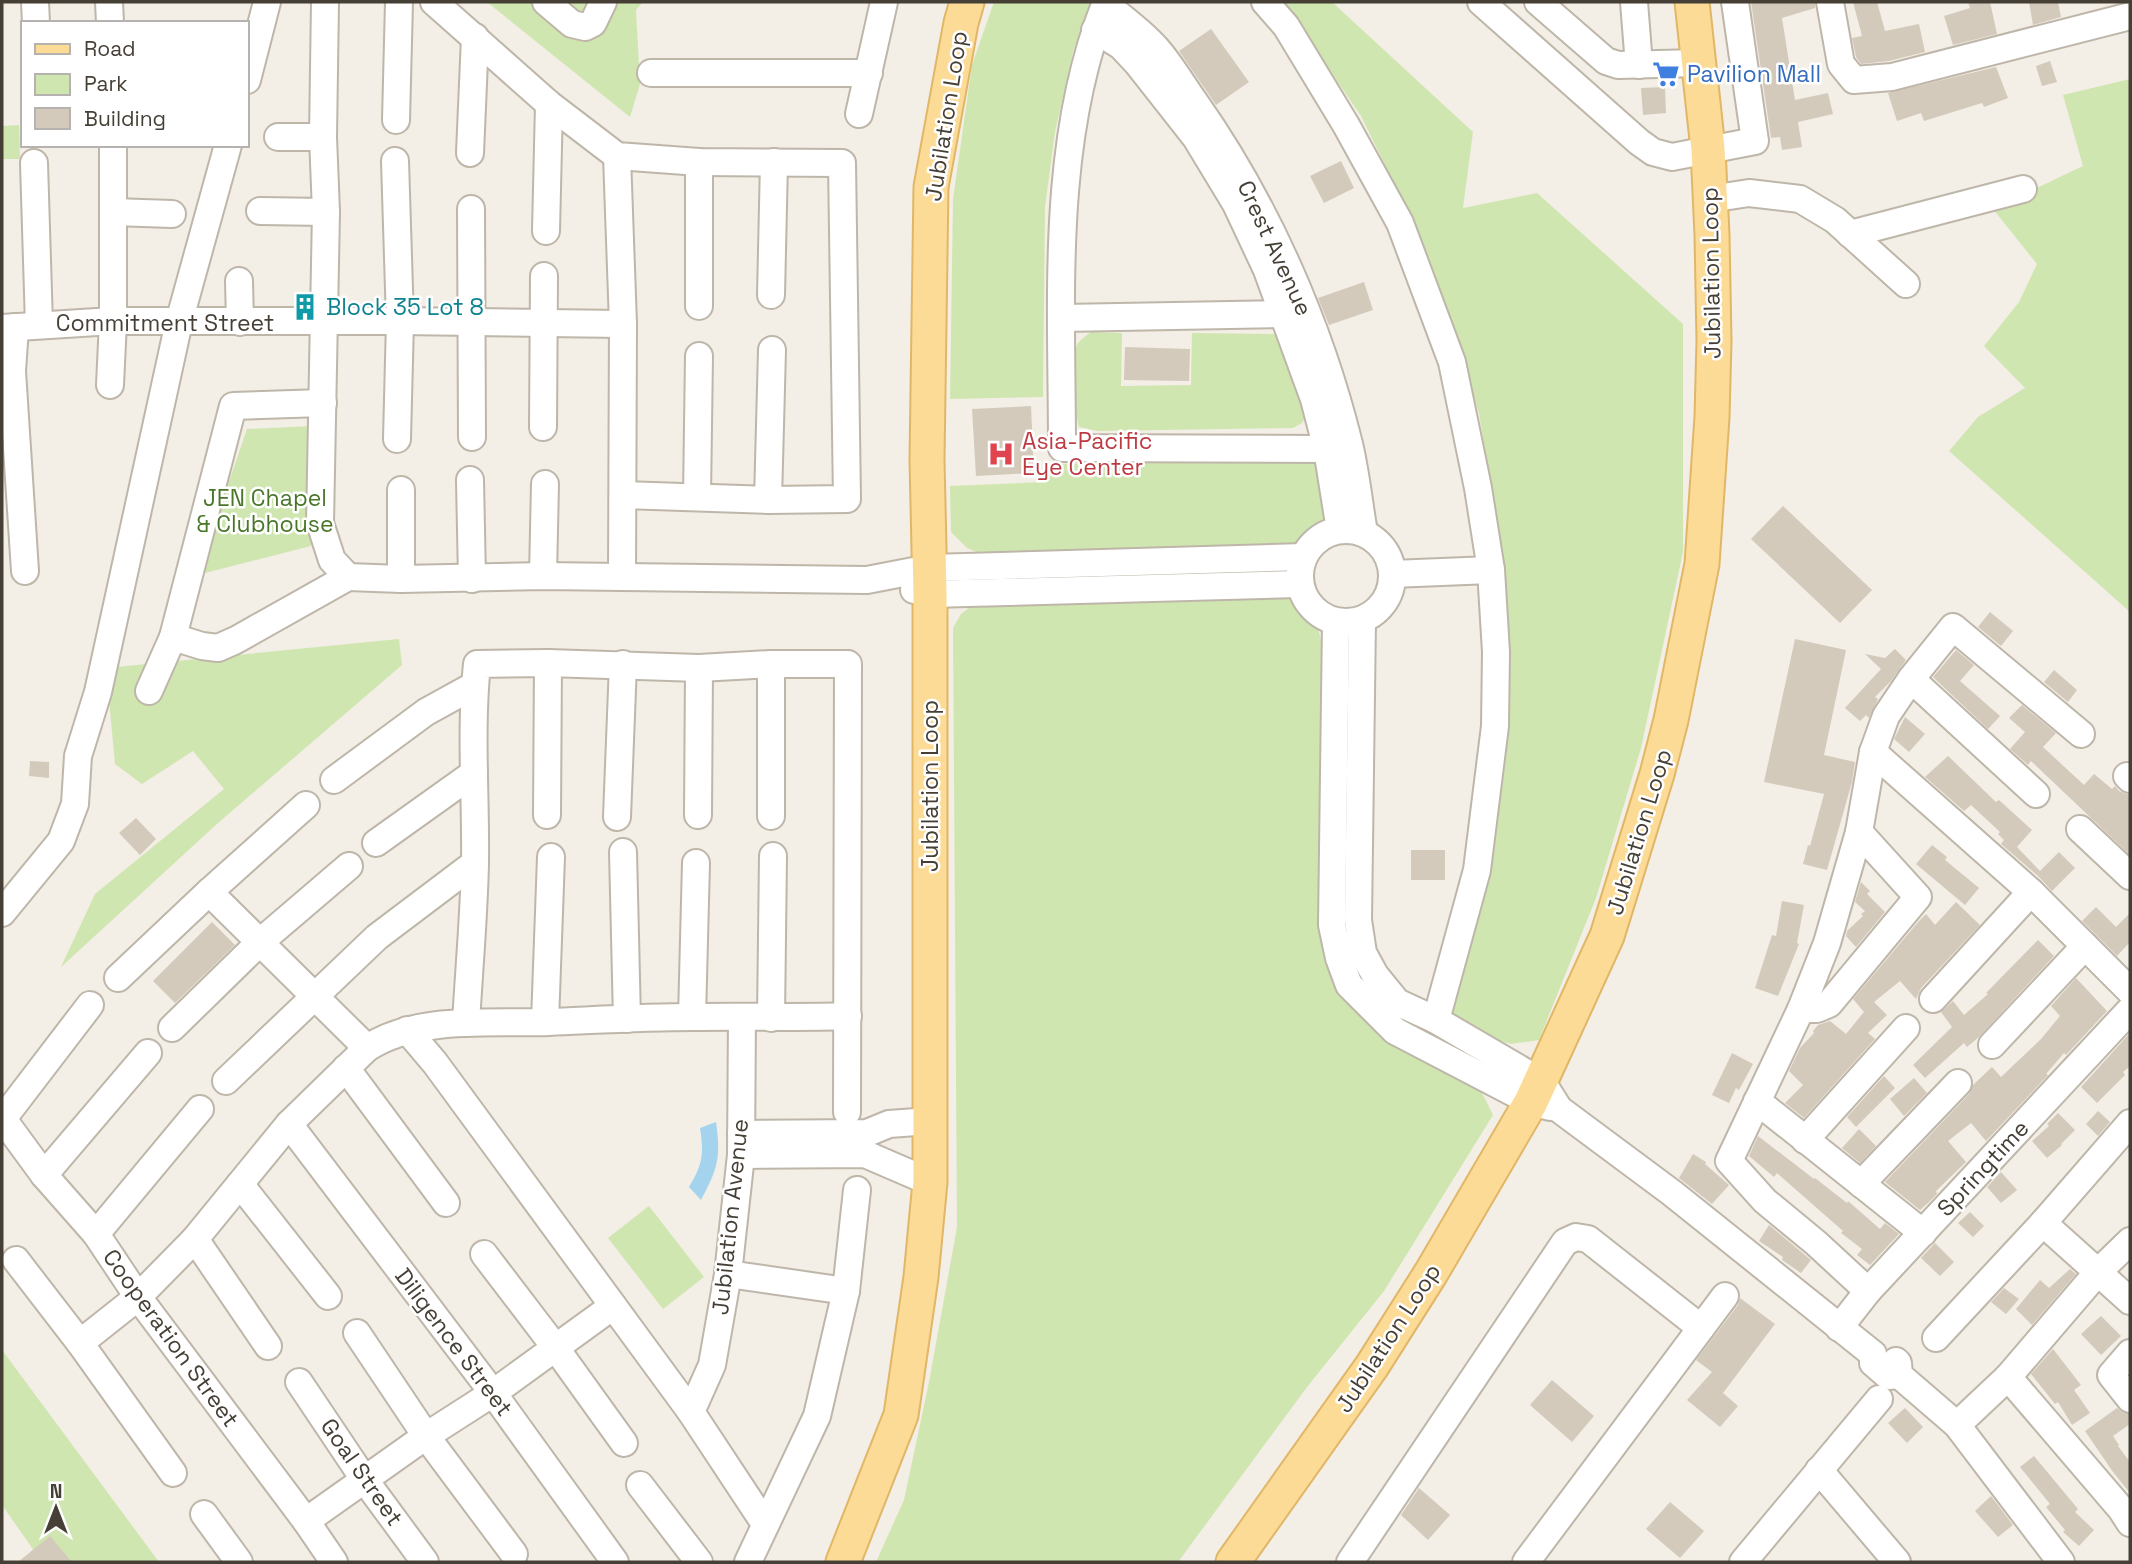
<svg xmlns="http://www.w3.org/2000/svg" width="2132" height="1564" font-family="'Space Grotesk',sans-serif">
  <rect width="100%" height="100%" fill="#f3eee6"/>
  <g fill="#d0e6b0">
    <path d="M487 2H643L636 10 640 84 630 117Z"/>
    <path d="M994 2H1090L1073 52 1055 132 1045 207 1043 397 950 399 953 199 972 65Z"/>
    <path d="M1283 2H1332L1473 132 1463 208 1537 193 1683 324V552L1641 748 1596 898 1539 1040 1511 1044 1488 1037 1449 1019 1506 725 1504 569 1479 413 1418 232 1361 116Z"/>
    <path d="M2130 79V612L1949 451 1978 417 2025 388 1984 346 2019 302 2037 264 1993 209 2083 166 2063 95Z"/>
    <path d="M19 125 20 159H2V126Z"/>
    <path d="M1091 332 1122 333 1121 386 1191 385 1192 333 1275 334 1288 339 1308 413 1302 423 1293 428 1098 431 1079 427C1075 411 1070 357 1078 343 1081 339 1086 336 1091 332Z"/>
    <path d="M313 426 311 546 197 575 247 429Z"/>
    <path d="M1305 460 1318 463 1328 521 1309 537 1299 552 991 558 967 548 951 532 950 486 1045 482 1049 464Z"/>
    <path d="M1289 599C1320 622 1320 627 1324 664L1321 921 1331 979 1368 1025 1479 1087 1493 1115 1384 1291 1307 1387 1178 1562H876L904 1500 929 1382 957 1227 953 628 961 614 978 601Z"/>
    <path d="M399 639 402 665 218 823 61 967 95 894 224 789 193 751 142 784 115 764 106 668Z"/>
    <path d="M649 1206 704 1277 663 1309 608 1238Z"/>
    <path d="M2 1350 159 1562H42L2 1505Z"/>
  </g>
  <path fill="#a4d3ee" d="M716 1122C721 1158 718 1168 701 1200L689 1187C703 1164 704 1154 700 1128Z"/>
  <g fill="#d4cabc">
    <path d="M1751 2H1815V8L1782 18 1795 100 1828 93 1833 114 1798 122 1802 147 1782 150 1780 137 1771 138Z"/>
    <path d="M1853 2H1877L1885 31 1919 24 1925 52 1889 61 1861 64 1856 57 1852 38 1862 36Z"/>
    <path d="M1968 2H1990L1997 34 1953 45 1944 16 1970 8Z"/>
    <path d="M2029 2H2058L2061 17 2033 25Z"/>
    <path d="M1211 29 1249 82 1216 105 1179 51Z"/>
    <path d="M2050 61 2057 82 2042 86 2036 66Z"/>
    <path d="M1996 67 2008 98 1984 107 1982 103 1924 121 1921 113 1897 121 1888 93Z"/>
    <path d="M1665 87 1666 113 1643 115 1641 88Z"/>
    <path d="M1341 161 1354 188 1324 203 1310 176Z"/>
    <path d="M1364 282 1373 310 1329 325 1318 298Z"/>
    <path d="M1125 347 1190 349 1189 381 1124 380Z"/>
    <path d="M1031 406 1034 473 976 476 972 409Z"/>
    <path d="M1783 506 1872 590 1840 623 1751 539Z"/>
    <path d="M1990 612 2013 631 2001 646 1978 627Z"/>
    <path d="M1795 639 1846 650 1824 755 1855 762 1852 782 1827 870 1803 864 1808 845 1810 846 1824 794 1764 782Z"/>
    <path d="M1895 649 1906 660 1891 681 1875 697 1878 699 1869 718 1866 715 1860 721 1845 708 1881 669 1865 654 1885 658Z"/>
    <path d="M1956 650 1974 665 1960 681 2000 716 1988 729 1933 677Z"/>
    <path d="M2054 670 2077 690 2068 702 2044 682Z"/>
    <path d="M2022 705 2056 733 2043 747 2084 785 2094 774 2112 789 2115 786 2119 791 2130 795V855L2031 761 2028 765 2010 749 2025 732 2009 718Z"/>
    <path d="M1905 717 1925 734 1909 752 1894 739Z"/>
    <path d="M1948 756 1996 802 1999 800 2032 830 2017 847 2040 871 2059 852 2075 868 2052 891 2037 875 2001 844 2004 840 1998 834 2000 832 1971 805 1964 811 1925 777Z"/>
    <path d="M30 761 49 762V778L29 776Z"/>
    <path d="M136 818 156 839 140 855 119 833Z"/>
    <path d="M1932 845 1947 857 1945 860 1979 888 1965 905 1916 864Z"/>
    <rect x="1411" y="850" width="34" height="30"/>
    <path d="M1861 882 1870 891 1867 894 1885 912 1856 947 1846 936 1847 931 1863 916 1861 914 1865 911 1855 902Z"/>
    <path d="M1782 901 1804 905 1797 943 1799 944 1778 996 1755 988 1772 935 1776 936Z"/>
    <path d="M1956 902 1980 925 1921 988 1916 999 1900 981 1874 1002 1887 1015 1868 1033 1875 1039 1804 1118 1785 1103 1803 1085 1789 1071 1800 1048 1814 1033 1813 1031 1818 1025 1830 1021 1846 1034 1864 1012 1853 999 1919 921 1926 914 1935 925Z"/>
    <path d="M2096 907 2116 927 2130 913V942L2117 956 2082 921Z"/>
    <path d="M212 922 235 945 175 1003 153 981Z"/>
    <path d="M2038 940 2054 956 1979 1037 1967 1047 1964 1043 1925 1078 1913 1065 1952 1027 1941 1012 1953 1001 1964 1015 1988 994 1986 993Z"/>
    <path d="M2076 978 2107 1011 2066 1055 2064 1053 2046 1074 2048 1075 1986 1141 1971 1123 1948 1141 1966 1162 1936 1191 1937 1194 1929 1202 1920 1210 1885 1182 1969 1094 1973 1085 1992 1067 2001 1077 2041 1039 2060 1016 2051 1006Z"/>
    <path d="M2130 1033V1066L2123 1072 2125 1075 2097 1103 2081 1087Z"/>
    <path d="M1732 1053 1753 1064 1739 1090 1736 1088 1729 1103 1712 1095Z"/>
    <path d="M1884 1076 1895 1088 1856 1127 1847 1117Z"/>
    <path d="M1914 1078 1927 1093 1904 1116 1890 1099Z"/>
    <path d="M2098 1111 2110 1122 2098 1136 2086 1124Z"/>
    <path d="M2058 1113 2075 1130 2061 1144 2062 1145 2047 1158 2032 1141 2049 1126 2047 1124Z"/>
    <path d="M1859 1129 1876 1146 1860 1163 1842 1148Z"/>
    <path d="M1758 1136 1814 1179 1815 1178 1847 1203 1848 1201 1880 1229 1885 1223 1899 1234 1870 1265 1857 1255 1862 1249 1841 1233 1843 1231 1777 1173 1774 1177 1749 1156Z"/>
    <path d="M1693 1154 1706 1162 1705 1164 1729 1185 1712 1204 1679 1178Z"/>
    <path d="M2001 1172 2017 1190 2001 1203 1987 1187Z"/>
    <path d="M1970 1212 1984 1226 1973 1237 1958 1223Z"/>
    <path d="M1769 1225 1811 1260 1801 1273 1782 1260 1783 1257 1759 1241Z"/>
    <path d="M1935 1243 1954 1262 1940 1276 1921 1258Z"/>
    <path d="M2070 1269 2076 1274 2032 1325 2016 1309 2040 1280 2049 1288Z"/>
    <path d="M2004 1288 2019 1299 2006 1314 1991 1302Z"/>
    <path d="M1740 1298 1775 1324 1723 1393 1738 1406 1720 1427 1687 1400 1712 1372 1696 1360 1738 1305Z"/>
    <path d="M2101 1316 2121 1336 2101 1355 2081 1334Z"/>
    <path d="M2053 1349 2081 1385 2074 1390 2090 1413 2072 1425 2058 1402 2055 1404 2031 1374Z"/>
    <path d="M1552 1380 1594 1416 1572 1442 1530 1405Z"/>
    <path d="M1905 1408 1923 1427 1907 1443 1888 1423Z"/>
    <path d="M2117 1408 2124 1413 2130 1414V1424L2113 1436 2119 1445 2118 1446 2130 1462V1493L2113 1472 2085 1431Z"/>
    <path d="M2034 1456 2078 1509 2075 1512 2094 1530 2079 1546 2063 1532 2065 1530 2046 1507 2050 1504 2020 1467Z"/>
    <path d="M1419 1488 1450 1515 1428 1540 1401 1515Z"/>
    <path d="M1991 1496 2013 1525 1998 1537 1975 1511Z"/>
    <path d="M1670 1502 1704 1531 1680 1558 1646 1529Z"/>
    <path d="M50 1536 72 1562H18Z"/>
  </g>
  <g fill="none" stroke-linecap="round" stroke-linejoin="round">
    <defs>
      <g id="minor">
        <path d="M35 2 36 23"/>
        <path d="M109 2 110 23"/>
        <path d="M325 2 323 137 326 212 320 523 332 560 348 577 401 579 543 576 867 580 929 568 1303 557"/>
        <path d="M434 2 549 104 617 156 699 162 842 163 847 499 768 500 623 495"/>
        <path d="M546 2 572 24 585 27 593 23 603 2"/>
        <path d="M1106 2C1050 142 1062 300 1062 448L1327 449"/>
        <path d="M1265 2 1286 26 1346 125 1400 223 1452 362 1478 488 1491 570 1496 652 1495 726 1477 870 1436 1020"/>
        <path d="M1481 2 1639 142 1653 152 1672 157 1755 141 1735 2"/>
        <path d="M1538 2 1606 61 1618 65 1698 63"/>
        <path d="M1634 2 1639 65"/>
        <path d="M1830 2 1841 64 1854 80 1892 77 2130 16"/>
        <path d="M1105 4C1123 18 1142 32 1157 49 1171 65 1182 84 1194 101 1266 203 1319 323 1349 444 1356 473 1359 504 1364 533"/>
        <path d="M1095 30 1121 46 1137 63 1196 138 1236 204 1267 270 1314 399 1327 449 1340 530"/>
        <path d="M651 73H869"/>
        <path d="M247 80 267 2"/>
        <path d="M859 114 884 2"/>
        <path d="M396 120 399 2"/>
        <path d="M278 137H323"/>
        <path d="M470 153 475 37"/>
        <path d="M617 156 623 324 622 577"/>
        <path d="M395 161 400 321 397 439"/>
        <path d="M699 162V306"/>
        <path d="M34 163 39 325"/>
        <path d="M1710 199 1749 193 1800 199 1835 220 1906 284"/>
        <path d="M471 209 472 437"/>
        <path d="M260 211 326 212"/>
        <path d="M113 212 172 214"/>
        <path d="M546 231 549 104"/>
        <path d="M1850 234 2023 189"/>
        <path d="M239 281 240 322"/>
        <path d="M771 295 774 162"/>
        <path d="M1062 318 1283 314 1299 308"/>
        <path d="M15 327 12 371 25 571"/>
        <path d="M2 328 113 321H400L623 324"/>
        <path d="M110 385 113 321V145"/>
        <path d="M543 427 544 276"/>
        <path d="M470 480 472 579"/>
        <path d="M697 496 699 356"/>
        <path d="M768 500 772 350"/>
        <circle cx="1346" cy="576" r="46"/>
        <path d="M1392 574 1491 570"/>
        <path d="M543 576 545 484"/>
        <path d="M401 579V490"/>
        <path d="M914 590 930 594 1300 584"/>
        <path d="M1362 620 1358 920 1363 953 1375 975 1397 1002 1436 1020 1542 1082 1559 1109 1672 1193 1873 1354V1363L1888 1376 1899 1375"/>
        <path d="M1336 622 1332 925 1339 958 1349 985 1395 1031 1531 1102 1550 1107"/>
        <path d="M173 637 202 646 218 648 236 640 348 577"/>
        <path d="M771 664V816"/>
        <path d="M1911 679 2036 794"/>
        <path d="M149 691 173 637 233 406 323 403"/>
        <path d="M1873 752 2031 892 2130 991"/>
        <path d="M2127 776 2130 779"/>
        <path d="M334 780 426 712 475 685"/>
        <path d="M547 815 548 663"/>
        <path d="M698 815 699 668"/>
        <path d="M617 817 623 664"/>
        <path d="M2080 829 2130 876"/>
        <path d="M376 843 474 773"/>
        <path d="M623 852 627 1019"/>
        <path d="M209 892 367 1048"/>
        <path d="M2 913 61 841 75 804 78 756 98 692 179 322 228 145"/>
        <path d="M118 978 209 892 306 805"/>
        <path d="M1933 999 2031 892"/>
        <path d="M1801 1009H1817L1829 1004 1918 897 1859 832"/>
        <path d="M692 1017 696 863"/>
        <path d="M771 1018 773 856"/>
        <path d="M545 1022 551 857"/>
        <path d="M466 1023C469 969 474 916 475 862 476 797 470 730 477 664L548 663 699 668 771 664H848L847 1112"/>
        <path d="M172 1028 260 942 349 866"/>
        <path d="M407 1030 435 1063 691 1412 765 1524"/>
        <path d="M1992 1045 2085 946"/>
        <path d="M346 1068 446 1203"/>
        <path d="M226 1081 377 937 475 863"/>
        <path d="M1757 1101 1923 1233"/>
        <path d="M3 1119 44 1175 96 1234 138 1297 306 1521 334 1562"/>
        <path d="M2 1120 90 1005"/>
        <path d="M289 1124 493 1393 615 1562"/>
        <path d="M741 1134 867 1133 889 1124 930 1121"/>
        <path d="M1805 1140 1906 1028"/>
        <path d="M741 1155 865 1154 930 1182"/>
        <path d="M44 1175 148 1053"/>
        <path d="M240 1184 328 1296"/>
        <path d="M1861 1184 1958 1083"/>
        <path d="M2043 1223 2130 1301"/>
        <path d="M96 1234 200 1109"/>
        <path d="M195 1239 268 1346"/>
        <path d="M484 1254 555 1347 624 1443"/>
        <path d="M16 1260 80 1343 173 1473"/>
        <path d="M728 1274 846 1291"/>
        <path d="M1868 1291 1816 1243 1765 1201 1729 1161 1801 1009 1827 943 1859 832 1873 752 1886 716 1911 679 1953 627 2081 734"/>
        <path d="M1839 1328 1868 1291 2130 1010"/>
        <path d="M357 1333 426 1436 514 1554"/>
        <path d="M1936 1338 2043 1223 2130 1123"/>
        <path d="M80 1343 138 1297 195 1239 289 1124 367 1048C418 1015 491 1024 549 1022 597 1020 645 1017 693 1017 745 1016 796 1018 848 1016"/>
        <path d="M2130 1353 2111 1375 2130 1399"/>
        <path d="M1896 1361 1898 1363 1899 1375 1957 1425 2061 1562"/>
        <path d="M2008 1377 2121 1509 2130 1523"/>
        <path d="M299 1382 364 1479 425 1562"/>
        <path d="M691 1412 712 1365 728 1274 741 1155 742 1017"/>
        <path d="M1957 1425 2008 1377 2097 1273 2130 1241"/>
        <path d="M1819 1470 1897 1562"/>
        <path d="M640 1485 699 1562"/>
        <path d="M204 1514 239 1562"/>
        <path d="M306 1521 426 1436 493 1393 613 1306"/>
        <path d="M748 1562 817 1416 846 1291 857 1190"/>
        <path d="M1350 1562 1565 1242 1576 1237 1588 1239 1701 1328"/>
        <path d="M1526 1562 1725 1296"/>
        <path d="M1743 1562 1879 1399"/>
      </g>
      <g id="major">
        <path d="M843 1562 901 1415 921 1277 930 1182V594L927 460 931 187 961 23 967 2"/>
        <path d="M1233 1562 1372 1366 1431 1273 1531 1102 1607 936 1657 774 1671 720 1702 564 1712 417 1714 341 1712 235 1708 149 1692 2"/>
      </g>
    </defs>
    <use href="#minor" stroke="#beb6a9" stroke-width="30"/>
    <use href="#major" stroke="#e1b767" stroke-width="37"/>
    <use href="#minor" stroke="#fff" stroke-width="26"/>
    <use href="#major" stroke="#fcdb96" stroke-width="33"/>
  </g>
  <defs>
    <symbol id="supermarket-bare" viewBox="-9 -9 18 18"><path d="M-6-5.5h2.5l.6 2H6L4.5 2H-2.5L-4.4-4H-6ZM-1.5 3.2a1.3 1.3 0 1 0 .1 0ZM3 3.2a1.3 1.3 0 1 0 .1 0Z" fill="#3f7fe0" stroke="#fff" stroke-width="2.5" paint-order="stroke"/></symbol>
    <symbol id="building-bare" viewBox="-9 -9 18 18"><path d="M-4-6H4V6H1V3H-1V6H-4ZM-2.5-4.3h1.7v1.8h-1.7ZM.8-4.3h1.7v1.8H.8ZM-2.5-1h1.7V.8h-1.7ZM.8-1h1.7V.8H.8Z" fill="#0f9aa8" stroke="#fff" stroke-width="2.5" paint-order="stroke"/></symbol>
    <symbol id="hospital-bare" viewBox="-9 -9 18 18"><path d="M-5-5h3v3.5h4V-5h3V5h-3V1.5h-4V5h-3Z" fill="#e0444e" stroke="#fff" stroke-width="2.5" paint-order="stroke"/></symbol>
  </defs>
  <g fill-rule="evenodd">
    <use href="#supermarket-bare" x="1647" y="55" width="38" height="38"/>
    <use href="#building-bare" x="286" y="288" width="38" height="38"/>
    <use href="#hospital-bare" x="982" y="435" width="38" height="38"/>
  </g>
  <g text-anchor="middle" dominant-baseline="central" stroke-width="5" stroke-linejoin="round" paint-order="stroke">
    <g font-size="23" fill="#366cbe" stroke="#fff" text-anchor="start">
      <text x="1687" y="74">Pavilion Mall</text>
    </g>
    <g font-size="23" fill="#453f36" stroke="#fff">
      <text transform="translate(946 116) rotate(-81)">Jubilation Loop</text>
      <text transform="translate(1275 248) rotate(65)">Crest Avenue</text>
      <text transform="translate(1711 273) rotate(-91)">Jubilation Loop</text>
      <text x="165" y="323">Commitment Street</text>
      <text transform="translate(930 786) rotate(-90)">Jubilation Loop</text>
      <text transform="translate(1639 832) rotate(-73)">Jubilation Loop</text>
      <text transform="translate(1983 1168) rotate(-47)">Springtime</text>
      <text transform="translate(730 1217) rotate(-84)">Jubilation Avenue</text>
      <text transform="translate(171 1338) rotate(54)">Cooperation Street</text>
      <text transform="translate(1388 1338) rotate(-57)">Jubilation Loop</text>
      <text transform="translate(454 1342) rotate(53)">Diligence Street</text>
      <text transform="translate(362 1472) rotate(55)">Goal Street</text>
    </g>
    <g font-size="23" fill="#0d838f" stroke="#fff" text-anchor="start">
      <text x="326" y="307">Block 35 Lot 8</text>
    </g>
    <g font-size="23" fill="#be3a42" stroke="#fff" text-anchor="start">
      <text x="1022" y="441">Asia-Pacific<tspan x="1022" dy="26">Eye Center</tspan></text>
    </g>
    <g font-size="23" fill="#4a762a" stroke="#fff">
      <text x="265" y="498">JEN Chapel<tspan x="265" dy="26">&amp; Clubhouse</tspan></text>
    </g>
  </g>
  <rect width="2132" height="1564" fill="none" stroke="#453f36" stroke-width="7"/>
  <rect x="21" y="21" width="228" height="126" fill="#ffffff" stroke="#b5b2af" stroke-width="2"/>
  <rect x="35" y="44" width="35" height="10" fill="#fcdb96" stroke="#b5b2af" stroke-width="2"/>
  <text x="84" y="56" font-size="21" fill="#453f36">Road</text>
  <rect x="35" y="74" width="35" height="21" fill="#d0e6b0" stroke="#b5b2af" stroke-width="2"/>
  <text x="84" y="91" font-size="21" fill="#453f36">Park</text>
  <rect x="35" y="108" width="35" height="21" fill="#d4cabc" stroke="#b5b2af" stroke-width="2"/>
  <text x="84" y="126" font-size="21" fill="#453f36">Building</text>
  <g transform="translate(56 1508)" stroke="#ffffff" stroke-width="5" paint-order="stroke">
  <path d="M0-5L12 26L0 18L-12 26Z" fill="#453f36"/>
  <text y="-10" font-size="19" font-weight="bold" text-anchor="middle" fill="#453f36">N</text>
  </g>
</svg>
